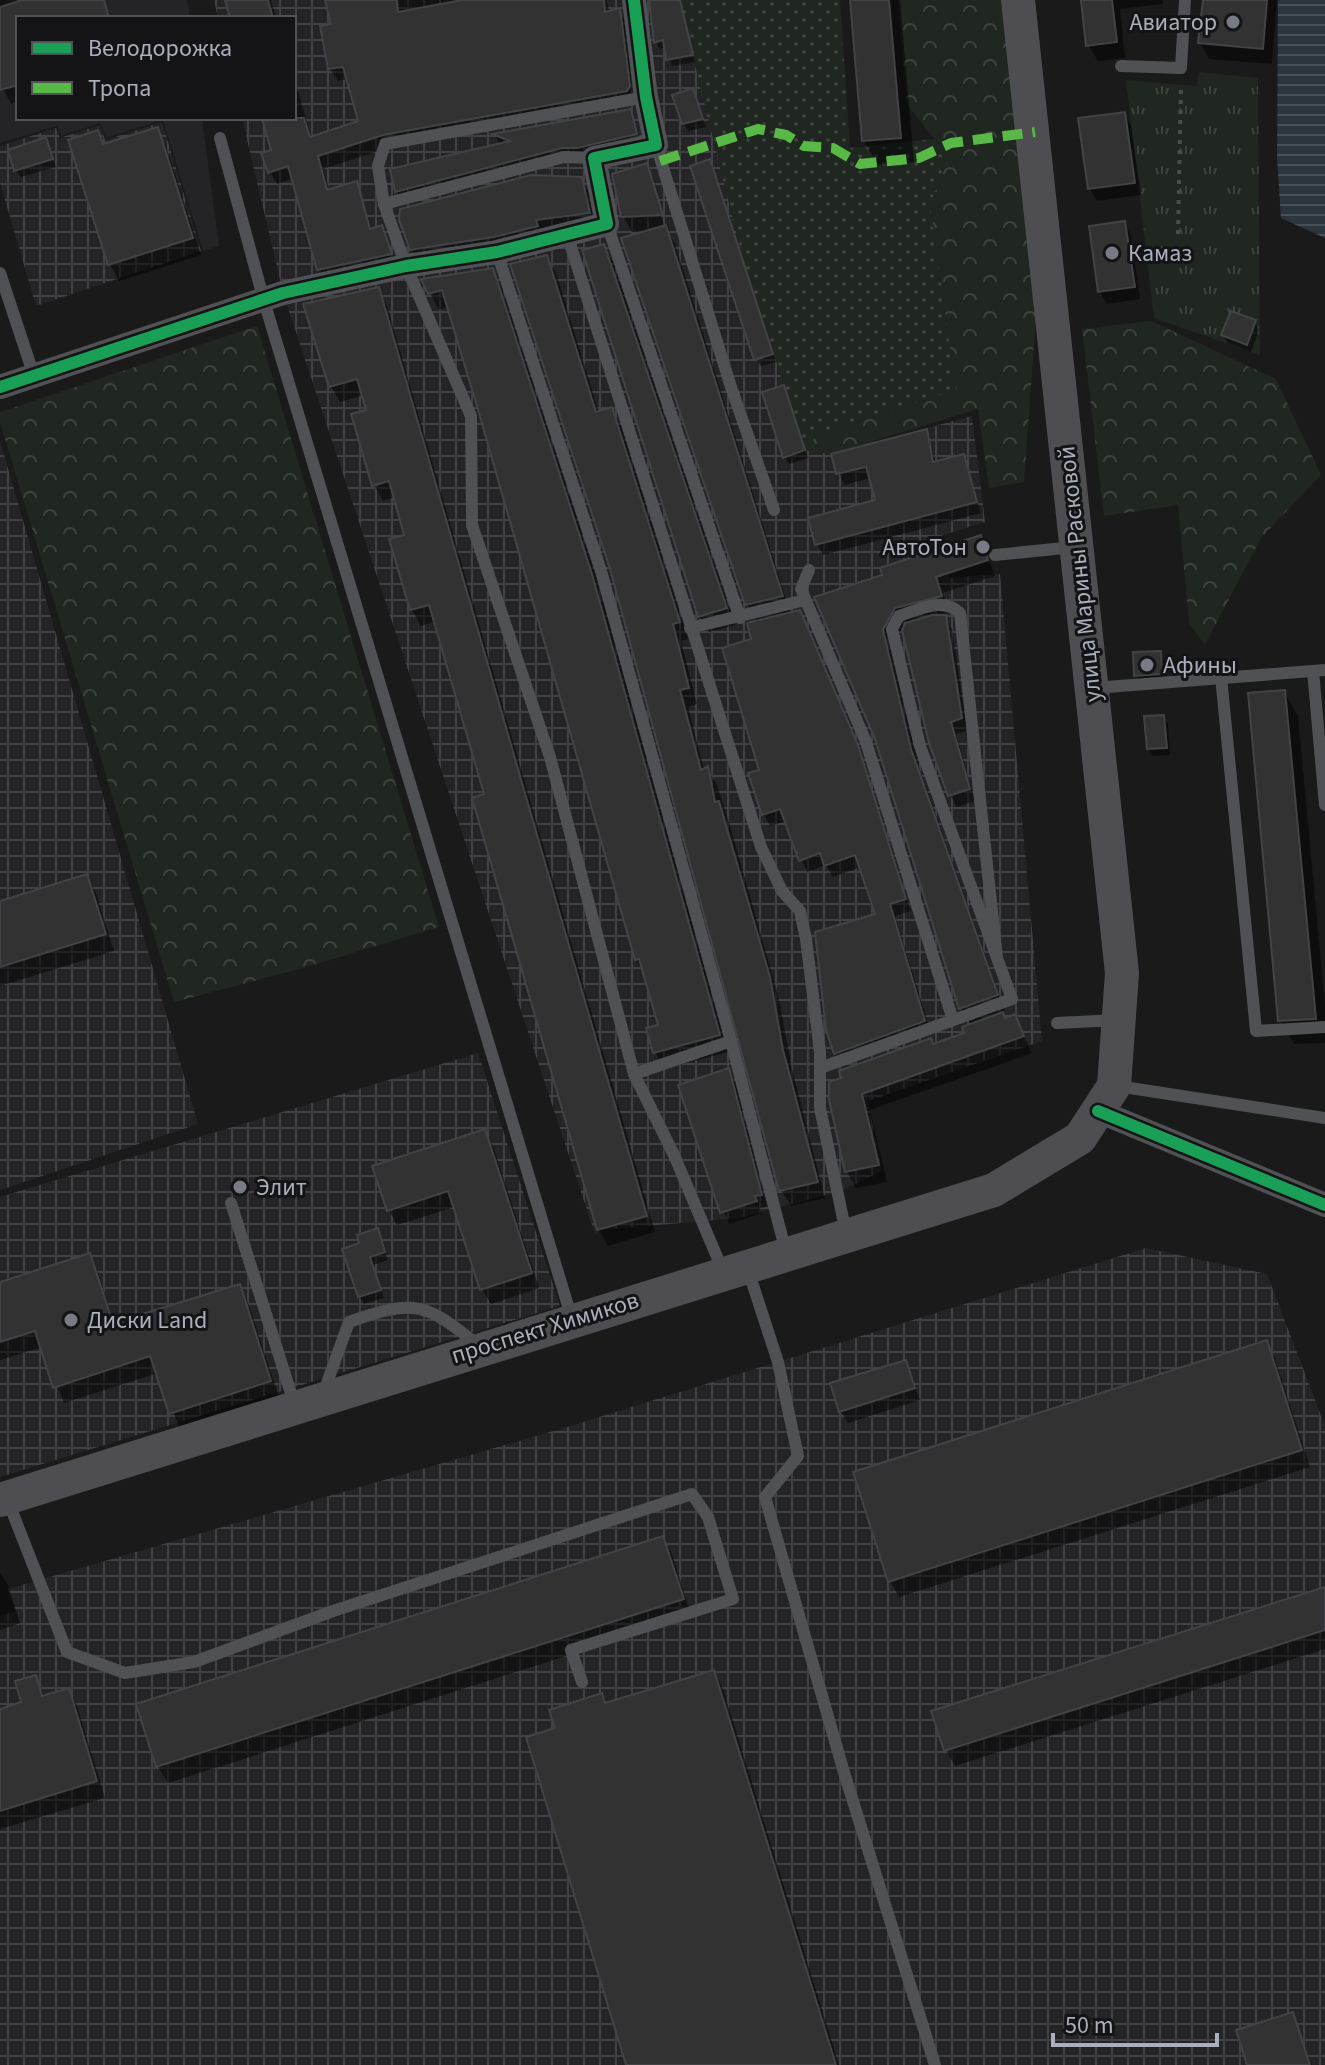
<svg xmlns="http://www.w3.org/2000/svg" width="1325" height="2065" font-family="'Source Sans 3',sans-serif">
  <defs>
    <pattern id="industrial-grid" width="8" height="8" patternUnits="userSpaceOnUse" patternTransform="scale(2)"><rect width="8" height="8" fill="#242426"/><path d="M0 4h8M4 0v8" fill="none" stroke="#414144"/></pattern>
    <pattern id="grass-dots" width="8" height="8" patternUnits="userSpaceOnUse" patternTransform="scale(2)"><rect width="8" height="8" fill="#1f2720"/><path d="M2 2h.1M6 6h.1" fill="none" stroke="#3d443e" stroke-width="1.8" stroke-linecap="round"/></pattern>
    <pattern id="forest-crowns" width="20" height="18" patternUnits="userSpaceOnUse" patternTransform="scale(2)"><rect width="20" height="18" fill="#1f2720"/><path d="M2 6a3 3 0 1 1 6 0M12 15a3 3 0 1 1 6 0" fill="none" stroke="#3d443e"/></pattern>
    <pattern id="park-tufts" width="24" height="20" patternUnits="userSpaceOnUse" patternTransform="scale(2)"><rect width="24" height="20" fill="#1f2720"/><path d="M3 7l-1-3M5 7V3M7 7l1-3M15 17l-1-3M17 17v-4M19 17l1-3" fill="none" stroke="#3d443e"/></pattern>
    <pattern id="water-rules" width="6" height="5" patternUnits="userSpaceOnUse" patternTransform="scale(2)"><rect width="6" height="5" fill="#2c353d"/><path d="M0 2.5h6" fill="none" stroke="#485057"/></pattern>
  </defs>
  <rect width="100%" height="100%" fill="#1a1a1a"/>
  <path fill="#242426" d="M0 0H187L190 18H18V118H202L219 246 203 251 163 120 106 138 100 123 61 136 57 126 0 143Z"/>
  <g fill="url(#industrial-grid)">
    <path d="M214 0H680L741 252 805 450 831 454 972 416 985 522 934 538 950 578 1000 574 1042 1041 868 1101 882 1171 841 1191 740 1218 598 1230 595 1234 283 293 242 118H294V18H218Z"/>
    <path d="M162 122 201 251 36 306 0 183V146L56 128 60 138 100 125 105 140Z"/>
    <path d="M0 441 198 1124 0 1190Z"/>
    <path d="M478 1053 560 1306 0 1477V1197Z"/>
    <path d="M1146 1248 1267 1274 1325 1426V2065H0V1616L15 1611 8 1589 557 1430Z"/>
  </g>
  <path fill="url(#grass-dots)" d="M679 0H840L850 148 934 139 950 158 930 204 956 390 817 435 805 450 741 252Z"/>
  <g fill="url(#forest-crowns)">
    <path d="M898 0H1008L1036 318 1024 482 989 488 978 409 831 454 805 450 817 435 956 390 930 204 949 158 907 104Z"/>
    <path d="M1151 321 1276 379 1321 475 1261 538 1205 645 1189 623 1178 505 1104 516 1082 329Z"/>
    <path d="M257 326 439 927 303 968 174 1002 0 422V412Z"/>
  </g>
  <path fill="url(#park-tufts)" d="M1199 72 1258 78 1260 355 1154 318 1126 80 1197 86Z"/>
  <path fill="url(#water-rules)" d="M1278 0H1325V238L1281 218 1277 158Z"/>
  <g fill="#0007" fill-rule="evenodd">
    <path d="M0 0H104L110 18H18V101L11 104 0 82Z"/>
    <path d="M227 0H271L276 18H232Z"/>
    <path d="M327 0H606L610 13 619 11 626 23 636 100 391 147 323 169 330 191 356 184 372 230 381 228 398 266 327 282 319 269 294 178 277 184 270 172 273 152 264 118H294V78L312 139 361 122 349 79 338 81 330 69 334 26Z"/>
    <path d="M658 0H680L695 62 672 66 666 47 660 49 656 42Z"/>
    <path d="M852 0H900L914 162 878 165 864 141Z"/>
    <path d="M1083 0H1163V4L1120 9 1125 58 1098 61 1088 45Z"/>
    <path d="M1205 0H1277L1272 64 1209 59 1200 43Z"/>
    <path d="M692 91 706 127 688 131 684 123Z"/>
    <path d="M630 111 643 146 569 160 404 203 397 191 501 146 495 135Z"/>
    <path d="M1124 114 1131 126 1141 195 1097 201 1090 189Z"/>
    <path d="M157 130 166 146 201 255 119 281 110 264 97 133 105 146Z"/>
    <path d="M45 140 56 167 21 177 16 170Z"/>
    <path d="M709 162 776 362 761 366 756 359Z"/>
    <path d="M646 165 655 182 670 231H667L675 244 791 615 806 625 863 759 911 911 895 916 931 1033 842 1065 836 1053 877 916 861 867 833 877 826 865 807 872 786 821 770 826 764 814 753 640 758 623 747 604 645 232H632L623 216ZM650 180H654L668 224 664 225Z"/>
    <path d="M581 179 591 195 597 229 421 266 412 249Z"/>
    <path d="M1124 223 1131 235 1140 299 1107 304 1100 292 1091 227Z"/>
    <path d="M603 246 613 262 735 625 709 632 699 616Z"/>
    <path d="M546 257 556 273 599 413 611 410 621 426 688 639 681 641 697 704 688 707 704 770 707 769 717 785 728 819 778 995 792 1069 825 1198 791 1206 781 1190Z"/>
    <path d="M492 270 501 286 601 592 728 1052 664 1069 655 1052 661 1026 646 977 636 960 448 307 439 310 430 293Z"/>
    <path d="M378 290 387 306 655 1232 608 1246 599 1230 474 799 486 796 436 621 421 626 412 610 392 540 407 536 396 497 383 501 374 485 369 412 364 395 340 402 331 386Z"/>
    <path d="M1255 322 1259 330 1251 352 1228 343 1223 335Z"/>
    <path d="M783 387 808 458 789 464 785 457Z"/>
    <path d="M926 432 936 463 963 456 981 513 823 555 817 544 878 502 871 478 844 485 833 455Z"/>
    <path d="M980 537 995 576 943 593 949 612 934 616 945 617 952 629 967 731 956 734 975 801 957 807 950 795 931 743 903 626 891 647 919 767 1005 1011 1001 1012 1006 1020 1014 1017 1032 1053 870 1110 887 1182 856 1188 847 1172 831 1100 933 1046 966 1034 971 1025 961 1008 876 738 885 576Z"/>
    <path d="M1159 653 1166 665 1167 685 1143 687 1136 675Z"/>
    <path d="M1284 692 1298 716 1325 1006V1043L1294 1044 1280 1020Z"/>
    <path d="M1163 717 1168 724 1170 755 1153 756 1149 749Z"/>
    <path d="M86 876 96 893 114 951 0 986V903Z"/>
    <path d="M728 1070 735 1082 767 1207 760 1208 762 1213 729 1224 680 1086Z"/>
    <path d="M484 1131 493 1146 539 1288 491 1304 482 1289 455 1207 397 1225 389 1210Z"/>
    <path d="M377 1230 388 1260 373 1265 384 1298 364 1304 359 1296 362 1244Z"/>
    <path d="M89 1255 98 1272 115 1325 239 1286 248 1302 279 1398 180 1429 158 1373 64 1403 42 1347 0 1360V1284Z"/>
    <path d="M1266 1342 1275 1359 1310 1467 899 1597 890 1581Z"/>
    <path d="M905 1362 920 1400 848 1423 841 1411Z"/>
    <path d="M662 1538 672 1554 691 1616 168 1783 158 1767 139 1705Z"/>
    <path d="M0 1573 8 1585 20 1623 0 1630Z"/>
    <path d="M1325 1589V1649L955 1766 946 1750Z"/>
    <path d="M714 1672 723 1689 839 2065H628L558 1730 601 1696 606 1705Z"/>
    <path d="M35 1677 45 1697 68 1690 77 1706 105 1798 0 1829V1711L24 1704Z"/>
    <path d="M1292 2014 1312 2065H1249Z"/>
  </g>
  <g fill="#323232" stroke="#424346" stroke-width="2">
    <path d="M22 0H104L109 18H18V85L0 90V7Z"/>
    <path d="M225 0H268L273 18H230Z"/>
    <path d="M325 0H397L398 12 462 0H604L605 12 620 8 630 86 627 91 383 135 318 156 327 190 357 181 370 229 382 225 392 254 317 270 288 166 268 173 261 153 271 150 262 118H304L310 137 358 121 343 67 328 69 320 26 331 24Z"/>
    <path d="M649 0H680L693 55 666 60 663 40 654 43Z"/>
    <path d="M850 0H889L901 138 862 141Z"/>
    <path d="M1081 0H1112L1117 42 1086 46Z"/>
    <path d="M1203 0H1267L1263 49 1198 43Z"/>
    <path d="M693 88 703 119 682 124 672 95Z"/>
    <path d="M631 109 637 134 577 148H562L395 192 390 169 510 141 492 134Z"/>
    <path d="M1125 112 1135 183 1088 189 1078 118Z"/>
    <path d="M158 127 193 238 108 265 68 140 98 130 103 144Z"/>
    <path d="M46 137 53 159 14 171 8 150Z"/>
    <path d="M710 159 773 354 754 360 690 166Z"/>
    <path d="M647 163 663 215 621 217 612 174Z"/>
    <path d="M531 175 582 177 590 213 536 220 538 226 494 237 410 250 399 220 400 209Z"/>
    <path d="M1125 221 1135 287 1098 292 1089 226Z"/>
    <path d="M666 225 783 596 745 605 621 238Z"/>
    <path d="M604 244 727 608 698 617 582 250Z"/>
    <path d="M547 255 596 412 612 407 680 622 673 624 689 688 680 690 701 770 708 766 715 802 719 801 770 977 783 1050 818 1182 779 1191 610 569 510 264Z"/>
    <path d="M493 268 592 574 720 1035 653 1053 646 1028 658 1025 639 959 635 960 479 413 442 290 428 294 421 279Z"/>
    <path d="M379 287 647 1216 597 1230 472 798 484 794 429 605 410 610 389 539 404 535 389 481 372 486 351 414 366 410 357 379 329 387 303 304Z"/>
    <path d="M1231 311 1256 320 1247 345 1221 335Z"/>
    <path d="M784 385 805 450 783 458 762 392Z"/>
    <path d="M927 429 933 462 964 454 977 502 815 545 808 518 875 500 866 467 836 474 831 454Z"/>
    <path d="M981 535 988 560 936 577 942 596 895 608 883 630 911 749 998 995 959 1009 875 739 814 597 882 575 880 568Z"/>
    <path d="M800 610 858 745 906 899 890 904 925 1021 834 1054 826 1030 815 932 875 914 855 855 824 866 820 853 799 861 780 809 762 815 748 773 759 770 722 648 751 639 747 623Z"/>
    <path d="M932 615H946L962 718 951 722 970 789 948 796 929 743 902 630 905 623Z"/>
    <path d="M1161 651 1162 674 1134 676 1133 652Z"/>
    <path d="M1285 690 1316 1019 1278 1021 1248 693Z"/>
    <path d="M1164 715 1167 748 1147 749 1144 716Z"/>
    <path d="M87 874 106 934 0 967V901Z"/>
    <path d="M1003 1012 1005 1018 1015 1014 1024 1036 862 1094 879 1165 845 1172 829 1100V1082L841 1078 839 1071 931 1038 933 1044 964 1033 962 1027Z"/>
    <path d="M729 1068 762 1195 755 1196 757 1201 720 1213 678 1085Z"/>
    <path d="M485 1129 532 1273 480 1290 448 1191 387 1211 372 1166Z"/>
    <path d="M378 1228 385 1252 370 1257 381 1290 358 1297 342 1249 359 1243 357 1235Z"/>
    <path d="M90 1253 113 1323 240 1284 271 1381 169 1414 150 1356 53 1388 35 1331 0 1342V1282Z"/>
    <path d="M1267 1340 1302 1450 888 1582 853 1472Z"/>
    <path d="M906 1360 915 1388 839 1412 830 1383Z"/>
    <path d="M663 1536 684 1599 156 1767 136 1704Z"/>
    <path d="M1325 1587V1630L944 1751 931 1711Z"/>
    <path d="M714 1670 836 2065H626L526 1737 555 1728 549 1710 602 1693 605 1703Z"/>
    <path d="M36 1675 42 1696 69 1688 97 1781 0 1811V1709L21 1702 15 1681Z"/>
    <path d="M1293 2012 1310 2065H1247L1236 2030Z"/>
  </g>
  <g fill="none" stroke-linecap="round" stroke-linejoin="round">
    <path stroke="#4a4c4f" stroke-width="4" stroke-dasharray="4 6" stroke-linecap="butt" d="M1178 234 1181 85"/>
    <g stroke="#4f5154" stroke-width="12">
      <path d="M1121 66 1181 68 1185 0"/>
      <path d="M646 97 385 144 378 166 384 204 406 266 471 416 472 525 550 757 634 1074 674 1155 723 1271"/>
      <path d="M220 138 264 301 572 1319"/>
      <path d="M656 145 731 387 774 510"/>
      <path d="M384 204 564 157 594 158"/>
      <path d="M607 224 740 618"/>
      <path d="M567 234 761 847 782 891 800 911 806 939 820 1052V1108L846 1233"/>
      <path d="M497 252 601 571 731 1041"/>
      <path d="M0 273 34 376"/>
      <path d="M995 555 1074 547"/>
      <path d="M809 570 801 589 866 742 953 1020"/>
      <path d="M690 628 805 600"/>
      <path d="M1313 671 1325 805"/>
      <path d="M1221 677 1256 1031 1325 1027"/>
      <path d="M1094 688 1325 670"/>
      <path d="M1057 1023 1117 1020"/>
      <path d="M820 1068 1012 999 920 746 892 629 899 616C919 610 942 596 960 613L997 958"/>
      <path d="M634 1074 731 1041 786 1252"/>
      <path d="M1117 1086 1325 1118"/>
      <path d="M231 1203 295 1406"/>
      <path d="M748 1270 778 1362 798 1456 765 1497 843 1769 935 2065"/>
      <path d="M323 1394 349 1322C415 1298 426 1303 479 1346"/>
      <path d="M8 1501 67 1652 125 1673 194 1662 333 1611 692 1494 708 1517 733 1599 571 1650 582 1682"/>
    </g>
    <g stroke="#4f5154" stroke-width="24">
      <path d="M0 387 283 293 406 266 497 252 607 224 594 158 656 145 646 97 634 0"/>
      <path d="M1098 1111 1325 1205"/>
    </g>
    <path stroke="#4e4e52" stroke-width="34" d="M0 1500 994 1190 1080 1138 1114 1086 1122 973 1018 0"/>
    <path stroke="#58b947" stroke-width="10" stroke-dasharray="20 10" stroke-linecap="butt" d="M660 161 758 129 786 135 804 146 833 148 860 164 919 158 951 143 1035 132"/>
    <defs>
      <g id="cycleway">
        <path d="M0 387 283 293 406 266 497 252 607 224 594 158 656 145 646 97 634 0"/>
        <path d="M1098 1111 1325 1205"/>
      </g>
    </defs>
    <use href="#cycleway" stroke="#141416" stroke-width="17"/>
    <use href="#cycleway" stroke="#1a9f57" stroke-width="12"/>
  </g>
  <g fill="#787b83" stroke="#141416" stroke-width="3">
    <circle cx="1233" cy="22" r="8"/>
    <circle cx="1112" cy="253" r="8"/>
    <circle cx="983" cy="547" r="8"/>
    <circle cx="1147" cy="665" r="8"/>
    <circle cx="240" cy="1187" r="8"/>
    <circle cx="71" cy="1320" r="8"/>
  </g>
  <g text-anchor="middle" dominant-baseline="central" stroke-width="6" stroke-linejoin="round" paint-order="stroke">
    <g font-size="24" fill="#abafbb" stroke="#141416" text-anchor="start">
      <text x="1217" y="22" text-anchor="end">Авиатор</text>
      <text x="1128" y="253">Камаз</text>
      <text x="967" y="547" text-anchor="end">АвтоТон</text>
      <text x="1163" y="665">Афины</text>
      <text x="256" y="1187">Элит</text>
      <text x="87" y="1320">Диски Land</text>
    </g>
    <g font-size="24" fill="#abafbb" stroke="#141416">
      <text transform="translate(1080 574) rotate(-96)">улица Марины Расковой</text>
      <text transform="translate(545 1328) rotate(-17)">проспект Химиков</text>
    </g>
  </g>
  <rect x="16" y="16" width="280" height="104" fill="#141416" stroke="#505258" stroke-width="2"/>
  <rect x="32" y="42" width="40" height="12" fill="#1a9f57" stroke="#505258" stroke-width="2"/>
  <text x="88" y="56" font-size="24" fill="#abafbb">Велодорожка</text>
  <rect x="32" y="82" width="40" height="12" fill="#58b947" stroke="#505258" stroke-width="2"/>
  <text x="88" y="96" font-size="24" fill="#abafbb">Тропа</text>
  <path d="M1053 2033v12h164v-12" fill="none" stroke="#abafbb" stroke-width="4"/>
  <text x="1065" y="2033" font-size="24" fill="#abafbb" stroke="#141416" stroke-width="6" paint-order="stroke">50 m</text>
</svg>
